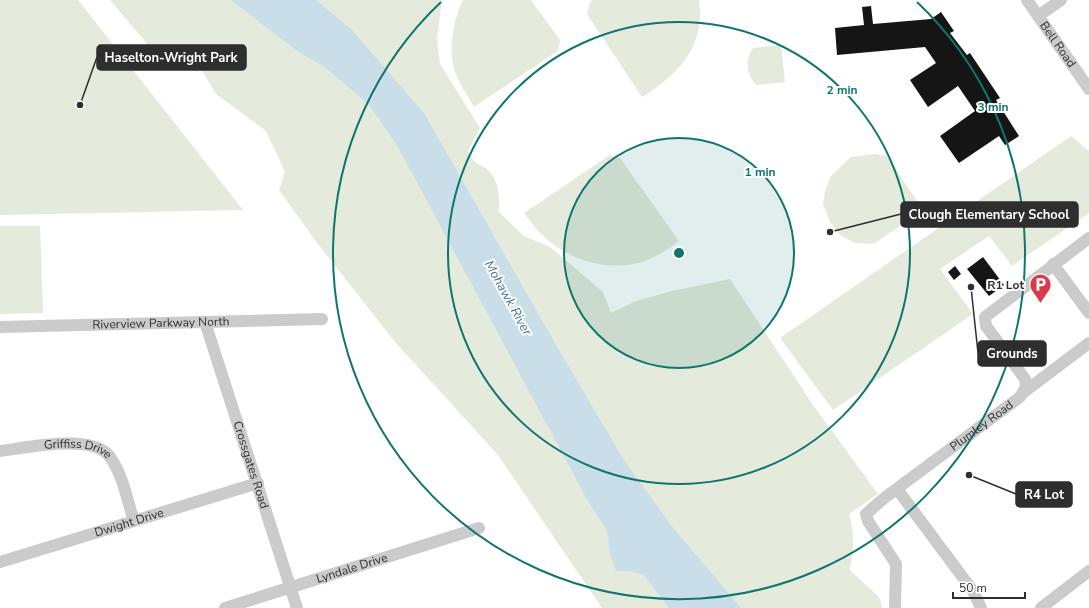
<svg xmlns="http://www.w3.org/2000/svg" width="1089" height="608" font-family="'Nunito Sans',sans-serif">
  <rect width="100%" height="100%" fill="#fff"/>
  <g fill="#e4eadc">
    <path d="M0 0H78L243 210 0 215Z"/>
    <path d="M110 0H442L437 39 440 64 480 128 468 151C474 165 478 162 488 170 500 181 499 198 499 212L524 236 550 247 603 292 611 313 636 301 672 291 730 279 813 405 878 494 849 514C855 535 854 548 850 570L880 598 882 608H602L498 455 395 342 314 239 279 190 285 172 266 131 216 94 198 64 176 62 149 46Z"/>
    <path d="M463 0H531L560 40 558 51 474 107C467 95 455 77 453 64 449 43 454 19 463 0Z"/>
    <path d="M593 0H699C706 46 678 75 642 97L587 14 590 2Z"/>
    <path d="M781 45 785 82 756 85C746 74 745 60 753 48Z"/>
    <path d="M1071 136 1089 151V213L1012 266 989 236 940 269 973 314 833 410 780 338Z"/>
    <path d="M875 154 887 156 917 201 913 217 874 244 854 243 840 235 830 222 823 204 825 191 831 176 851 157Z"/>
    <path d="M610 155 620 158 679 241C668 249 655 258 642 262 605 272 568 260 541 234 535 228 530 220 524 213Z"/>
    <path d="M0 226H40L43 313 0 314Z"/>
  </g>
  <path fill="#c9dee9" d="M231 0H316L351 29 424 113 556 345 622 457 670 524 741 608H669L644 575 630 571H616L610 553 607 530 589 503 398 147 370 106 325 67 300 53Z"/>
  <g fill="#151515">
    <path d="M871 6 873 24 931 19 941 12 954 31 950 33 967 55 970 53 1000 98 996 100 1019 136 1005 145 999 136 959 163 940 136 975 111 958 86 928 107 910 80 936 63 925 47 837 55 835 28 864 25 862 7Z"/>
    <path d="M983 257 1004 285 989 296 967 269Z"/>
    <path d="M955 266 961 274 954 280 948 272Z"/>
  </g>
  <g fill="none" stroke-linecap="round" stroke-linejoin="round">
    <g stroke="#cbcbcb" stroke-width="12">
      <path id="s1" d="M1027 0 1089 89"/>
      <path d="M1038 16 1061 0"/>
      <path d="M1053 264 1089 313"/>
      <path id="s2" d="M205 322 297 608"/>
      <path id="s3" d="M0 327 322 319"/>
      <path d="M1024 392 1089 343"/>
      <path id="s4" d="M0 451C26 448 93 433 110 457 123 475 127 500 134 521"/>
      <path d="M897 489 973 591 981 608"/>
      <path id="s5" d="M0 562 258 483"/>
      <path id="s6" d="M225 608 479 528"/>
      <path id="s7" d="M895 608 896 564 868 521 866 514 883 499 1020 397 1026 387 1025 379 986 326 985 317 1089 238"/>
      <path d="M1041 608 1089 571"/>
    </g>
  </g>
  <circle cx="679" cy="253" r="115" fill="#0f766e" fill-opacity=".12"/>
  <g fill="none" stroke="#0f766e" stroke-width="2">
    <circle cx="679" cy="253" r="115"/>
    <circle cx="679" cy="253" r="231"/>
    <path d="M917 2A346 346 0 1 1 441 2"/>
  </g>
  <defs>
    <symbol id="parking-pin" viewBox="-11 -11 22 30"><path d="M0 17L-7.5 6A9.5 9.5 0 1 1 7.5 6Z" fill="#da3a4e" stroke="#fff"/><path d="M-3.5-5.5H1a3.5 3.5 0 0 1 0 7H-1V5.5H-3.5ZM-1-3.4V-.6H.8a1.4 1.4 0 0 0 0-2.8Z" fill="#fff"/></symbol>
  </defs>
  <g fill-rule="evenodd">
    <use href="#parking-pin" x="1028" y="272" width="25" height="34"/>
  </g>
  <g text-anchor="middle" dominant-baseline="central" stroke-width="4" stroke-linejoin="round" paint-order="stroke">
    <g font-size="12" fill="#2e2e2e" stroke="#fff">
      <text stroke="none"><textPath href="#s1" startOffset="54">Bell Road</textPath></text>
      <text stroke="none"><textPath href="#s3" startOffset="161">Riverview Parkway North</textPath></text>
      <text stroke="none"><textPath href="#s7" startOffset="248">Plumley Road</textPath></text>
      <text stroke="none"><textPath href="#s4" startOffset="79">Griffiss Drive</textPath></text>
      <text stroke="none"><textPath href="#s2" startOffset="150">Crossgates Road</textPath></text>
      <text stroke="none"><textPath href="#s5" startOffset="135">Dwight Drive</textPath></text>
      <text stroke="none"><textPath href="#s6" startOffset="133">Lyndale Drive</textPath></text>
    </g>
    <g font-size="12" font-weight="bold" fill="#2e2e2e" stroke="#fff" text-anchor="end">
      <text x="1024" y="285">R1 Lot</text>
    </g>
    <g font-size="13" font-style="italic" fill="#41728a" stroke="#fff">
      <text transform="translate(508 298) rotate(61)">Mohawk River</text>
    </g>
  </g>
  <circle cx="679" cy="253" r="6" fill="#0f766e" stroke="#fff" stroke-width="2"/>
  <g font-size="12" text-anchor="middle" font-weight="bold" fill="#0f766e" stroke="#fff" stroke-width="4" stroke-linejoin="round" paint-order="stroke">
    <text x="842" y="94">2 min</text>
    <text x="993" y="111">3 min</text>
    <text x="760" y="176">1 min</text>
  </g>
  <path fill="none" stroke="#2e2e2e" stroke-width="1.5" d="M80 105L97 57M830 232L901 214M971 287L978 353M969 475L1016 494"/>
  <g fill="#2e2e2e" stroke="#fff" stroke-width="1.5">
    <circle cx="80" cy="105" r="4"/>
    <circle cx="830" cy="232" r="4"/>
    <circle cx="971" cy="287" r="4"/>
    <circle cx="969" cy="475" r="4"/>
  </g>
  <g fill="#2e2e2e" stroke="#2e2e2e" stroke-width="1.5">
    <rect x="97" y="45" width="149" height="25" rx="4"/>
    <rect x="901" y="202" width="177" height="25" rx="4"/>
    <rect x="978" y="341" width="68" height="25" rx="4"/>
    <rect x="1016" y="482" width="56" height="25" rx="4"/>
  </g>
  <g font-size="13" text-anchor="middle" font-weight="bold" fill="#fff">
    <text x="171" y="62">Haselton-Wright Park</text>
    <text x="989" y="219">Clough Elementary School</text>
    <text x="1012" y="358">Grounds</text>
    <text x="1044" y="499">R4 Lot</text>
  </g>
  <path d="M953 592v6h72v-6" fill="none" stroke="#2e2e2e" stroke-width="2"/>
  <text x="959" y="592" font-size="12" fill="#2e2e2e" stroke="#ffffff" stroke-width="3" paint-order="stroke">50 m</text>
</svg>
